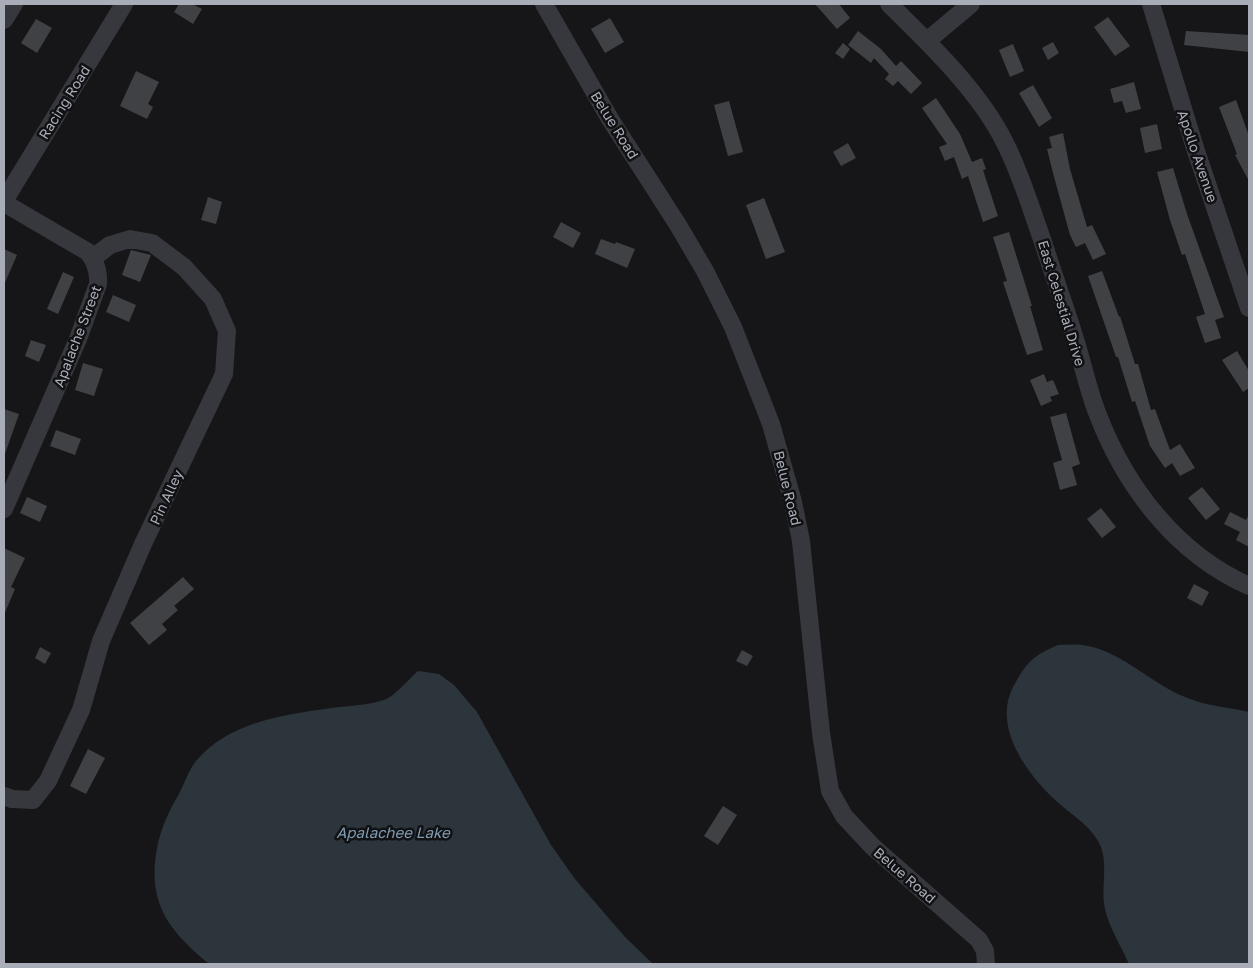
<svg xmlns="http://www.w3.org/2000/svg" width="1253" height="968" font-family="'Golos Text',sans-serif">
  <rect width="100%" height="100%" fill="#161618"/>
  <g fill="#2c353c">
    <path d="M1058 645C1066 645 1074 644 1082 645 1121 650 1150 683 1185 697 1206 706 1227 707 1249 712V964H1129C1121 946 1109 927 1105 909 1100 887 1110 861 1098 841 1087 822 1068 813 1052 797 1025 771 993 726 1013 687 1027 662 1032 656 1058 645Z"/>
    <path d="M418 671 439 674 454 685 477 712 551 845 575 879 625 937 653 964H209C168 930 147 903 157 848 161 827 170 809 180 792 185 782 189 770 196 761 229 722 283 715 331 708 346 706 377 705 390 697 400 690 409 679 418 671Z"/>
  </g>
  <g fill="#404145">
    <path d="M179 4H192L202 9 193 24 174 12Z"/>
    <path d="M815 4H839L850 18 837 29Z"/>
    <path d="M1108 17 1130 46 1115 56 1094 27Z"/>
    <path d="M610 18 624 42 605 53 591 29Z"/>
    <path d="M36 19 52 28 37 53 21 43Z"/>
    <path d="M858 31 881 49 896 66 901 61 922 83 911 94 898 81 893 86 885 79 889 74 874 58 871 63 848 45Z"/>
    <path d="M1186 31 1249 35V52L1184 45Z"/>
    <path d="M1053 42 1059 53 1048 60 1042 48Z"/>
    <path d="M843 43 850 49 843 59 835 53Z"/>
    <path d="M1013 44 1024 71 1010 77 999 50Z"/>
    <path d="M136 71 159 82 148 104 153 107 147 119 120 106Z"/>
    <path d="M1134 82 1141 109 1126 113 1122 101 1114 103 1110 89Z"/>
    <path d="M1033 85 1052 118 1039 127 1019 93Z"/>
    <path d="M936 98 960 134 972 162 982 158 986 169 983 170 998 216 983 222 968 176 962 179 954 157 945 161 939 147 947 144 922 108Z"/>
    <path d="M1236 100 1249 136V181L1235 155 1237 154 1219 107Z"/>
    <path d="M729 101 743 152 728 156 714 105Z"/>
    <path d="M1157 124 1162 149 1145 153 1140 128Z"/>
    <path d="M1063 133 1070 169 1087 227 1092 225 1106 254 1093 260 1085 243 1076 247 1070 235 1053 173 1047 149 1052 148 1049 137Z"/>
    <path d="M848 143 856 158 841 166 833 152Z"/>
    <path d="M1173 168 1187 214 1224 317 1215 320 1221 338 1205 343 1196 317 1205 314 1185 254 1182 255 1170 220 1157 172Z"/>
    <path d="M208 197 222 202 216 224 201 220Z"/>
    <path d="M764 198 785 252 766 259 746 205Z"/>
    <path d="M561 222 581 233 573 248 553 237Z"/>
    <path d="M1009 232 1032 306H1030L1043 350 1027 355 1003 282 1007 281 993 237Z"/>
    <path d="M601 239 615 244 616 242 635 249 627 268 595 254Z"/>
    <path d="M4 249 17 255 4 285Z"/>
    <path d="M131 250 151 255 140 282 122 275Z"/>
    <path d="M1102 271 1119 317 1120 316 1135 364H1138L1151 410 1155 409 1170 450 1180 444 1195 468 1180 476 1172 463 1165 468 1150 446 1135 401 1132 402 1118 357H1116L1088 276Z"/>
    <path d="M63 272 74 277 58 314 47 309Z"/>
    <path d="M113 295 136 305 129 322 106 312Z"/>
    <path d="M31 340 46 345 39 362 25 356Z"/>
    <path d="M1237 351 1249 371V388L1243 392 1222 360Z"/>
    <path d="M83 363 103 369 94 396 75 390Z"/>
    <path d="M1044 374 1047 382 1053 380 1059 394 1050 397 1052 401 1041 406 1030 380Z"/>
    <path d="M4 409 19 414 5 454H4Z"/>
    <path d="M1066 413 1080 464 1072 467 1077 485 1060 490 1053 463 1062 460 1050 417Z"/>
    <path d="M56 430 81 439 75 455 50 446Z"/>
    <path d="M1202 487 1220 509 1206 520 1188 498Z"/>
    <path d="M27 497 47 506 40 522 20 513Z"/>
    <path d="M1101 508 1116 527 1102 538 1087 519Z"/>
    <path d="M1230 512 1246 520 1249 514V547L1236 540 1240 532 1224 524Z"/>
    <path d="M4 548 25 558 11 587 15 589 4 615Z"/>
    <path d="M183 577 194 589 174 606 178 610 162 624 167 630 149 645 130 623Z"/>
    <path d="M1194 584 1209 592 1202 606 1187 598Z"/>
    <path d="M40 647 51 653 45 664 35 658Z"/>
    <path d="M742 650 753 656 747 666 736 661Z"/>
    <path d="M88 749 105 758 86 794 70 786Z"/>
    <path d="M723 806 737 815 718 845 704 836Z"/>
  </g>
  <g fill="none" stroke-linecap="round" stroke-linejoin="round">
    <g stroke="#37383d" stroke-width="18">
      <path d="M544 4 610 119 678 225 705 271 733 327 771 424 793 502 801 541 821 733 830 791 844 816 872 846 979 940 985 951 986 964"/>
      <path d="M889 4C929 43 980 92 1005 143 1021 174 1031 209 1043 242 1053 274 1065 306 1075 339 1083 364 1088 390 1098 415 1126 488 1177 554 1249 586"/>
      <path d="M1151 4 1195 148 1249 308"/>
      <path d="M4 20 14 4"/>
      <path d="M928 40 971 4"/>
      <path d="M4 201 124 4"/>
      <path d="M4 203 88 252C95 261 99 272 98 284L78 339 4 509"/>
      <path d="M4 796 12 799 33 800 48 781 81 710 101 641 143 544 224 374 227 331 213 299 184 267 152 243 130 239 110 245 93 258"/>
    </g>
  </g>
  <g text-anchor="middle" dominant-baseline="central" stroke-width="5" stroke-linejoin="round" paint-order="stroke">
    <g font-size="14" fill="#a8adb8" stroke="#111113">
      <text transform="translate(64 102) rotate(-58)">Racing Road</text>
      <text transform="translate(615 125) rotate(58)">Belue Road</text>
      <text transform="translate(1198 156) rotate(71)">Apollo Avenue</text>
      <text transform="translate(1062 303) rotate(73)">East Celestial Drive</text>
      <text transform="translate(77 336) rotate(-69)">Apalache Street</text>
      <text transform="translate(788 488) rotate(76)">Belue Road</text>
      <text transform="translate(166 497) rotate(-65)">Pin Alley</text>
      <text transform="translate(905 875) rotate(41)">Belue Road</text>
    </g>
    <g font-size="15" font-style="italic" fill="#7f9bb3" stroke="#111113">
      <text x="393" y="832">Apalachee Lake</text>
    </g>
  </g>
  <rect width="1253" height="968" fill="none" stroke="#a8adb8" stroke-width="10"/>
</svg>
